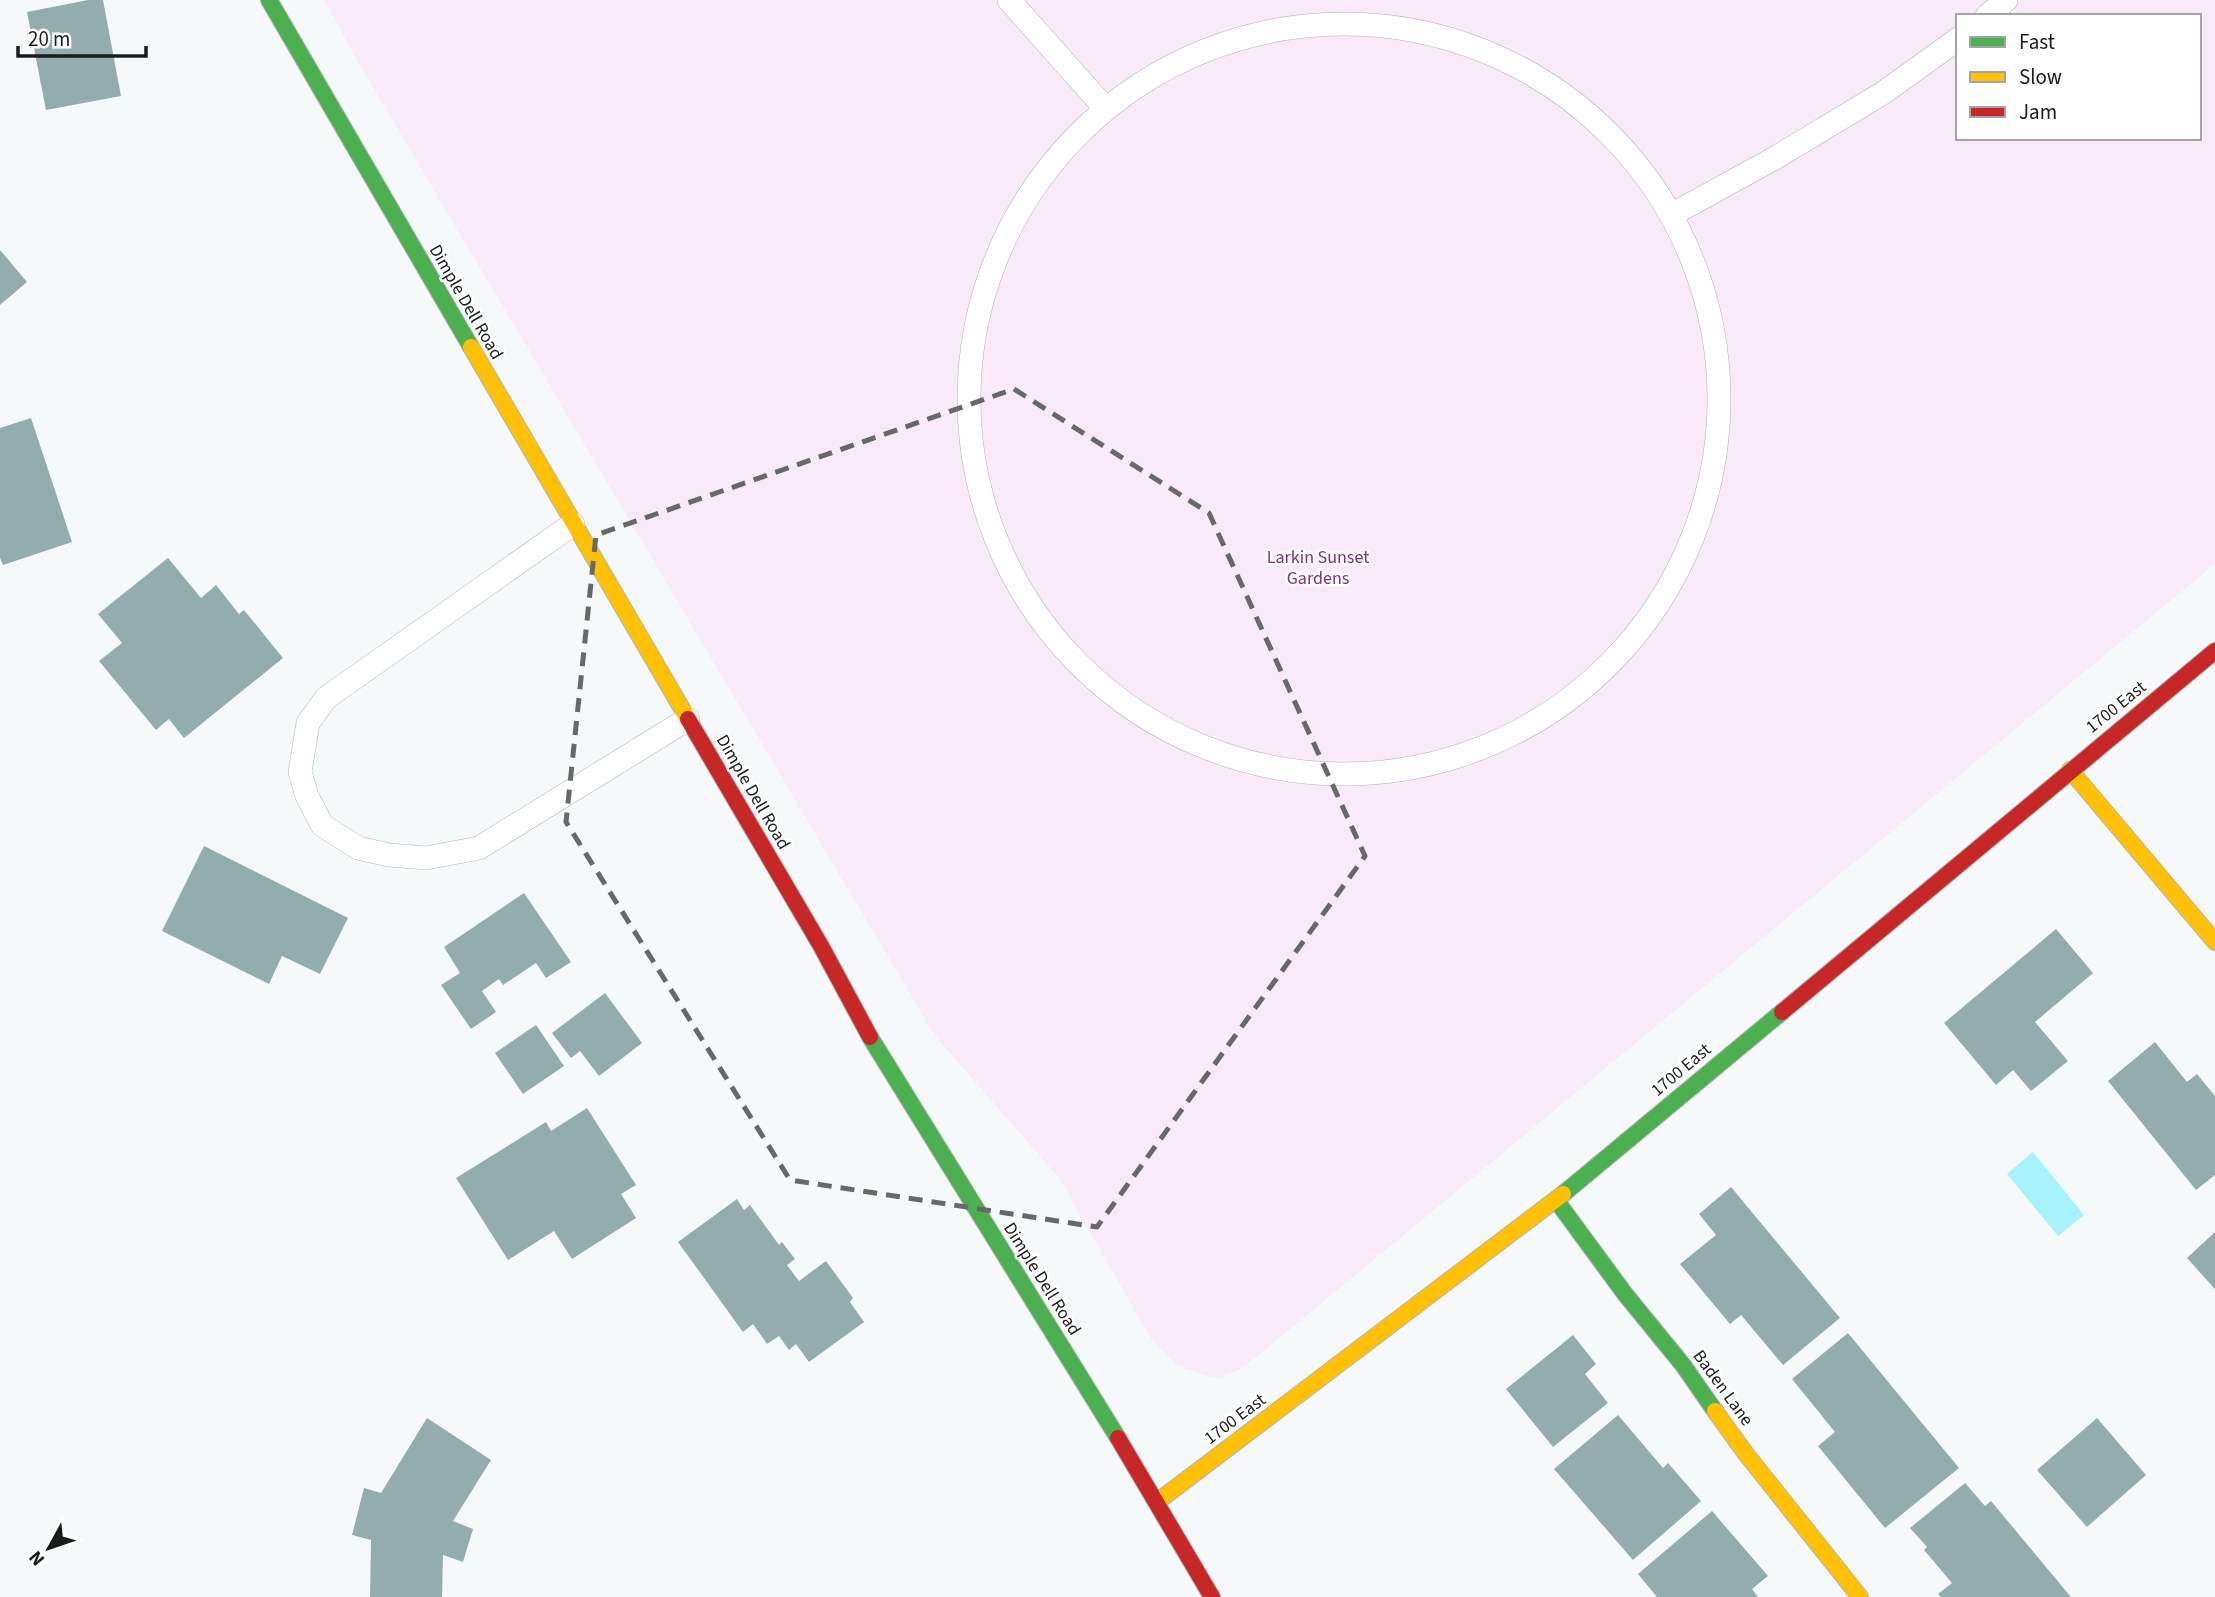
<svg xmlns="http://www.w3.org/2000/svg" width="2215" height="1597" font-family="'Source Sans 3',sans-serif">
  <rect width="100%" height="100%" fill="#f6f9f9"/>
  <path fill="#f8eaf8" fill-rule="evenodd" d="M324 0H2215V564L1243 1368 1220 1378 1203 1375 1178 1366 1153 1342 1060 1179 935 1036 364 72ZM1958 16H2199V138H1958Z"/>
  <path fill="#a6f3fb" d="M2033 1152 2084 1215 2058 1236 2007 1174Z"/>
  <g fill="#93adaf">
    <path d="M88 0H103L121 96 46 110 27 12Z"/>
    <path d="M0 250 27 282 0 305Z"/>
    <path d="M31 418 72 542 3 565 0 558V428Z"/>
    <path d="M168 558 201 598 216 585 239 614 244 610 283 658 184 738 169 719 156 730 99 661 122 643 98 614Z"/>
    <path d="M204 846 348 918 320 974 282 956 269 984 162 931Z"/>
    <path d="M524 893 571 962 546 978 536 963 503 985 499 979 482 991 496 1012 471 1029 441 985 460 973 444 947Z"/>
    <path d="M2056 929 2093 973 2035 1022 2068 1061 2031 1091 2013 1070 1996 1085 1944 1023Z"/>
    <path d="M605 993 642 1043 599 1076 580 1051 571 1058 552 1033Z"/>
    <path d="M536 1025 564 1066 523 1094 495 1053Z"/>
    <path d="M2155 1042 2187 1082 2197 1074 2215 1096V1175L2196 1190 2108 1081Z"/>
    <path d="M587 1108 636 1185 621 1194 636 1218 572 1259 554 1231 508 1260 456 1178 546 1122 551 1131Z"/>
    <path d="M1731 1187 1840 1318 1783 1365 1741 1315 1730 1324 1680 1264 1716 1235 1699 1214Z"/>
    <path d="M737 1199 744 1210 750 1205 779 1245 782 1242 795 1259 787 1265 799 1281 826 1261 853 1298 850 1302 864 1322 809 1362 796 1344 789 1350 779 1336 767 1344 753 1324 743 1332 678 1242Z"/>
    <path d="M2215 1232V1289L2187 1258Z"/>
    <path d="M1848 1333 1959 1468 1885 1528 1818 1446 1835 1432 1792 1379Z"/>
    <path d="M1573 1335 1596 1364 1585 1374 1608 1403 1553 1447 1506 1389Z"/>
    <path d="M1618 1415 1663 1468 1668 1463 1701 1501 1633 1560 1554 1469Z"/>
    <path d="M427 1418 491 1460 453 1521 473 1529 463 1562 443 1555 442 1597H370L371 1540 352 1535 364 1488 381 1493Z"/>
    <path d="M2097 1418 2146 1475 2087 1527 2037 1470Z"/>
    <path d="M1965 1483 1985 1506 1991 1501 2071 1597H1941L1938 1594 1952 1583 1924 1550 1927 1547 1910 1528Z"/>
    <path d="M1712 1511 1768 1576 1752 1589 1758 1597H1657L1638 1574Z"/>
  </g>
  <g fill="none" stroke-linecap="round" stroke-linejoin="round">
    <defs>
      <g id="lane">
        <path d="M1009 0 1104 107"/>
        <path d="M1987 16 2006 0"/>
        <circle cx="1344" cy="399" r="375"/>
        <path d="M1671 215 1775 158 1883 93 1958 39"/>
        <path d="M573 524 326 698 308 723 300 772 307 796 322 825 358 848 389 855 426 858 479 848 688 719"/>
      </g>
      <g id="fast">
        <path d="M269 0 471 347"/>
        <path d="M870 1037 1118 1438"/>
        <path d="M1563 1194 1782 1012"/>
        <path d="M1556 1200 1625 1294 1683 1365 1715 1411"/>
      </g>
      <g id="slow">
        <path d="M471 347 688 719"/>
        <path d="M2070 770 2215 942"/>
        <path d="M1715 1411 1746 1454 1860 1597"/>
        <path d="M1157 1502 1563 1194"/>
      </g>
      <g id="jam">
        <path d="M688 719 821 946 870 1037"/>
        <path d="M1782 1012 2215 651"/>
        <path d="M1118 1438 1212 1597"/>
      </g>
    </defs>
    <use href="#lane" stroke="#b2b4b4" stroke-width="24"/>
    <use href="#fast" stroke="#b2b4b4" stroke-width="18"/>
    <use href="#slow" stroke="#b2b4b4" stroke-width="18"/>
    <use href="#jam" stroke="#b2b4b4" stroke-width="18"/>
    <use href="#lane" stroke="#fefefe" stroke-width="23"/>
    <use href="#fast" stroke="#4caf50" stroke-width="16"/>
    <use href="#slow" stroke="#ffc107" stroke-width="16"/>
    <use href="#jam" stroke="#c62828" stroke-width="16"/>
  </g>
  <path fill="none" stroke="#676969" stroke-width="5" stroke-dasharray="14 9" stroke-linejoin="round" d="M1014 389 1209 513 1365 856 1097 1227 790 1180 566 822 596 535Z"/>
  <g text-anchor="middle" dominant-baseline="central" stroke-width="5" stroke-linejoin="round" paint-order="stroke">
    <g font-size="18" fill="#1a1c1c" stroke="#fff">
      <text transform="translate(466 302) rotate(60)">Dimple Dell Road</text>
      <text transform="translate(2116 707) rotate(-39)">1700 East</text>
      <text transform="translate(753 792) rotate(60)">Dimple Dell Road</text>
      <text transform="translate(1681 1070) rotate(-40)">1700 East</text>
      <text transform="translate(1042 1279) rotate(58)">Dimple Dell Road</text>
      <text transform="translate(1723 1388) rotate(54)">Baden Lane</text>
      <text transform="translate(1235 1419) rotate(-37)">1700 East</text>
    </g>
    <g font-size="18" fill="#822d82" stroke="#fff">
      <text x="1318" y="557">Larkin Sunset<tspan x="1318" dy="21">Gardens</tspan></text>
    </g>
  </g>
  <rect x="1956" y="14" width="245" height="126" fill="#ffffff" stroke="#a3a4a4" stroke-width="2"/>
  <rect x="1970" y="37" width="35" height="10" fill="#4caf50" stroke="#a3a4a4" stroke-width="2"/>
  <text x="2019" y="49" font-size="21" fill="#1a1c1c">Fast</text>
  <rect x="1970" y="72" width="35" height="10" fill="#ffc107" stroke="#a3a4a4" stroke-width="2"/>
  <text x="2019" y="84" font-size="21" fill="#1a1c1c">Slow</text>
  <rect x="1970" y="107" width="35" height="10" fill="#c62828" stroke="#a3a4a4" stroke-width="2"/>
  <text x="2019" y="119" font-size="21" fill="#1a1c1c">Jam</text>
  <g transform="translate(49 1548) rotate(230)" stroke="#ffffff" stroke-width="5" paint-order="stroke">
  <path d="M0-5L12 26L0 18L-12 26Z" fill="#1a1c1c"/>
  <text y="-10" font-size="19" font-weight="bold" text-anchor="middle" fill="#1a1c1c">N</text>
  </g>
  <path d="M18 46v10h128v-10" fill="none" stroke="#1a1c1c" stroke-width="3.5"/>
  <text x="28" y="46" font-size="21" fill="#1a1c1c" stroke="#ffffff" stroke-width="5" paint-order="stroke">20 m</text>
</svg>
